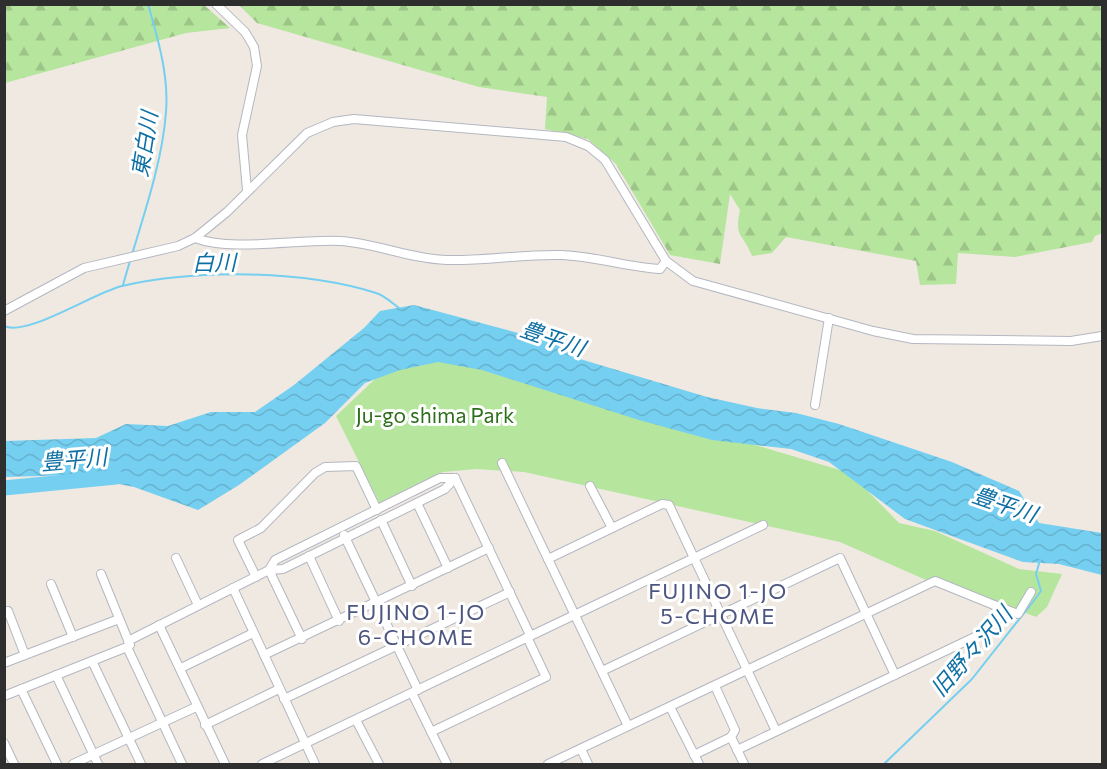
<svg xmlns="http://www.w3.org/2000/svg" width="1107" height="769" font-family="Commissioner,'Noto Sans JP',sans-serif">
  <defs>
    <pattern id="forest-firs" width="22" height="20" patternUnits="userSpaceOnUse" patternTransform="scale(1.5)"><rect width="22" height="20" fill="#b6e59e"/><path d="M5 1l3.5 6h-7zM16 11l3.5 6h-7z" fill="#9dc588"/></pattern>
    <pattern id="water-waves" width="16" height="10" patternUnits="userSpaceOnUse" patternTransform="scale(1.5)"><rect width="16" height="10" fill="#75cff0"/><path d="M0 5q4-4 8 0t8 0" fill="none" stroke="#66b2ce"/></pattern>
  </defs>
  <rect width="100%" height="100%" fill="#efe9e1"/>
  <g fill="url(#forest-firs)">
    <path d="M5 4 204 5 230 28 186 33 5 83Z"/>
    <path d="M239 5H1102V233L1095 236 1092 242 1015 257 958 253 956 284 920 285 916 261 786 237 772 253 752 256C743 232 734 239 740 210L730 194 720 264 670 255 616 164 588 139 545 129 547 97 479 87 257 23Z"/>
  </g>
  <path fill="#b6e59e" d="M441 352 850 473 899 523 935 531 1019 569 1062 574 1047 607 1036 617 943 581 926 580 840 542 524 472 476 469 443 472 380 504 336 416 374 380 407 359Z"/>
  <path fill="url(#water-waves)" d="M414 305 552 342 580 359 707 397 757 408 796 413 839 424 952 462 1019 491 1039 523 1102 533V575L1059 564 1023 562 905 519 829 462 791 449 712 440 639 420 482 370 438 362 400 370 365 383 325 423 239 485 198 510 134 487 73 475 5 477V441L96 438 126 424 168 426 211 412H255L294 385 364 328 380 311Z"/>
  <g fill="none" stroke-linecap="round" stroke-linejoin="round">
    <g stroke="#75cff0" stroke-width="2">
      <path d="M123 285C138 231 162 168 166 112 169 76 158 39 148 4"/>
      <path d="M4 326C27 337 93 293 122 286 197 269 302 270 376 293 384 295 392 303 399 308"/>
      <path d="M884 764 972 679 1032 603 1041 591 1036 574 1040 560"/>
    </g>
    <path stroke="#75cff0" stroke-width="15" d="M4 488 116 477"/>
    <defs>
      <g id="minor">
        <path d="M216 4 245 32 254 47 257 66 242 135 247 190"/>
        <path d="M195 238C232 252 298 239 340 241 376 243 410 259 447 260 485 261 523 254 561 255 594 256 627 267 660 269L666 261"/>
        <path d="M4 311 84 268 178 246 195 238 227 212 307 133 333 122 354 119 566 137 588 146 605 160 666 261 693 281 873 331 913 339 1071 341 1102 336"/>
        <path d="M815 405 829 318"/>
        <path d="M502 463 628 726"/>
        <path d="M455 478 530 635"/>
        <path d="M590 486 612 528"/>
        <path d="M417 503 448 568"/>
        <path d="M381 520 412 586"/>
        <path d="M344 535 418 690"/>
        <path d="M309 556 339 621"/>
        <path d="M176 558 198 605"/>
        <path d="M548 559 662 504 669 505 776 731"/>
        <path d="M269 570 275 560 440 478H455"/>
        <path d="M269 570 302 639"/>
        <path d="M101 574 130 645 127 647 182 764"/>
        <path d="M256 577 238 540 261 528 315 473 325 467 356 466 377 510"/>
        <path d="M51 584 73 637"/>
        <path d="M233 588 315 764"/>
        <path d="M999 607 1018 614 1031 592"/>
        <path d="M4 612 8 611 25 655"/>
        <path d="M159 625 225 764"/>
        <path d="M128 641 269 570 283 569 445 489 455 478"/>
        <path d="M264 655 489 548"/>
        <path d="M92 661 141 764"/>
        <path d="M4 663 119 619"/>
        <path d="M181 668 253 633"/>
        <path d="M602 671 840 558 895 675"/>
        <path d="M56 675 98 764"/>
        <path d="M715 686 735 730 731 737 744 764"/>
        <path d="M21 689 57 764"/>
        <path d="M412 693 447 764"/>
        <path d="M4 696 127 647"/>
        <path d="M284 699 510 592"/>
        <path d="M670 707 699 764"/>
        <path d="M356 720 379 764"/>
        <path d="M205 725 279 689"/>
        <path d="M431 732 546 677 527 637"/>
        <path d="M4 743 14 764"/>
        <path d="M581 749 588 764"/>
        <path d="M694 755 731 737"/>
        <path d="M73 764 196 707"/>
        <path d="M262 764 763 525"/>
        <path d="M548 764 935 581 999 607 981 634 737 750"/>
      </g>
    </defs>
    <use href="#minor" stroke="#b4b7c1" stroke-width="10"/>
    <use href="#minor" stroke="#fff" stroke-width="8"/>
  </g>
  <g text-anchor="middle" dominant-baseline="central" stroke-width="6" stroke-linejoin="round" paint-order="stroke">
    <g font-size="21" fill="#2c6e1b" stroke="#fff">
      <text x="435" y="414">Ju-go shima Park</text>
    </g>
    <g font-size="22" font-style="italic" fill="#0d6fa3" stroke="#fff">
      <text transform="translate(144 144) rotate(-81)">東白川</text>
      <text transform="translate(214 262) rotate(-1)">白川</text>
      <text transform="translate(553 338) rotate(19)">豊平川</text>
      <text transform="translate(74 459) rotate(-5)">豊平川</text>
      <text transform="translate(1005 504) rotate(19)">豊平川</text>
      <text transform="translate(971 651) rotate(-49)">旧野々沢川</text>
    </g>
    <g font-size="22" letter-spacing="1.5" fill="#4d5680" stroke="#fff">
      <text x="718" y="590">FUJINO 1-JO<tspan x="718" dy="25">5-CHOME</tspan></text>
      <text x="416" y="611">FUJINO 1-JO<tspan x="416" dy="25">6-CHOME</tspan></text>
    </g>
  </g>
  <rect width="1107" height="769" fill="none" stroke="#2e2e2e" stroke-width="12"/>
</svg>
